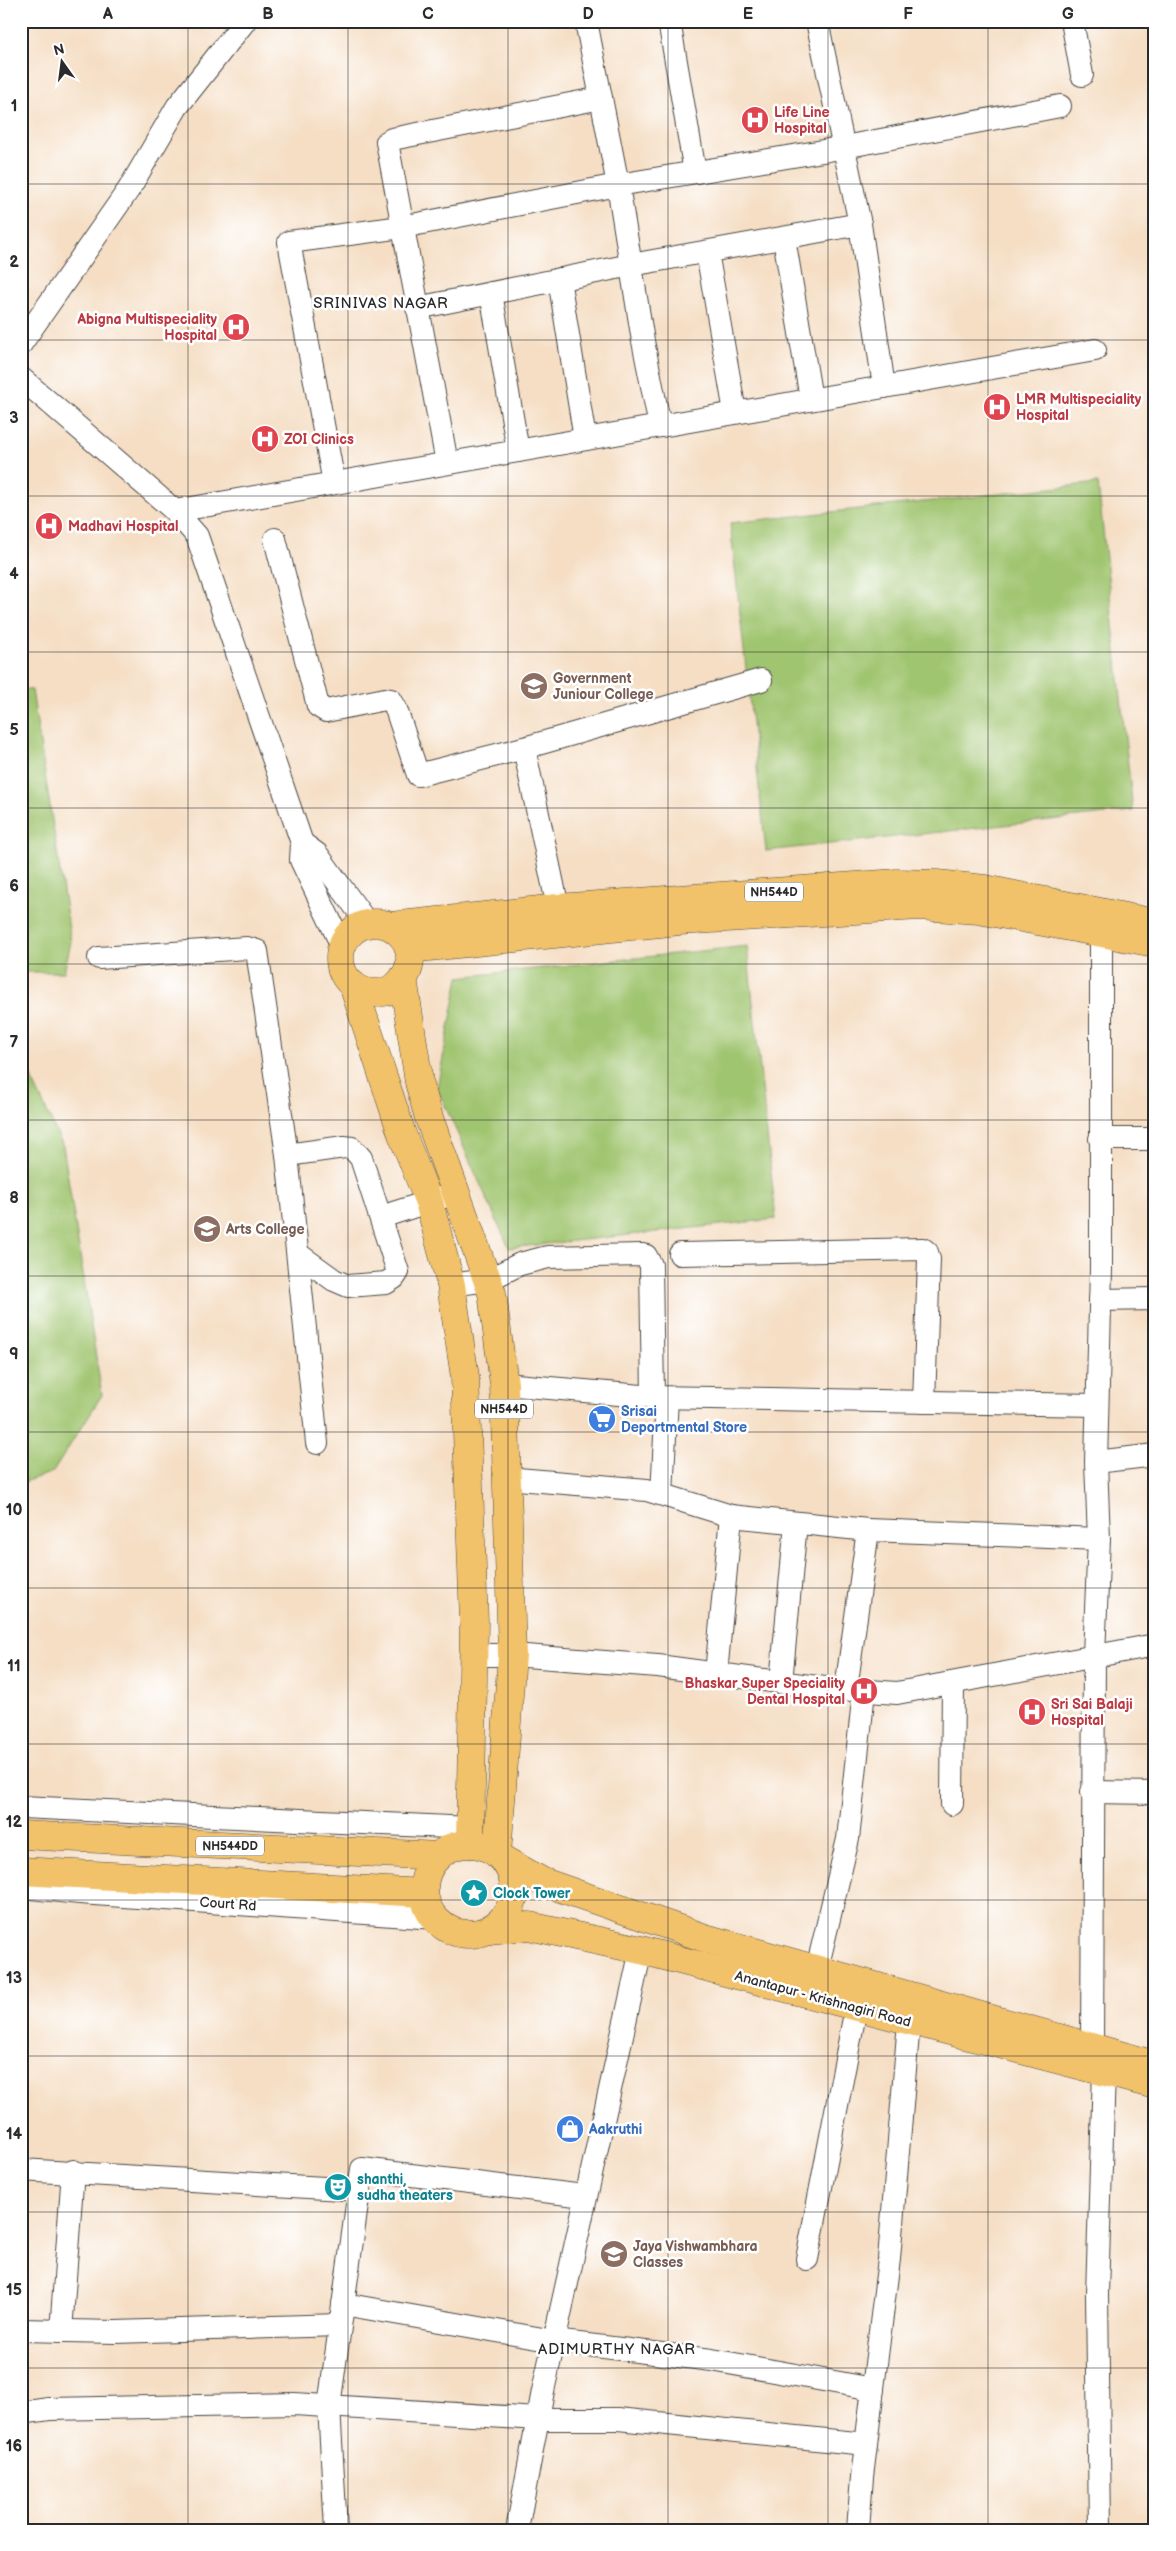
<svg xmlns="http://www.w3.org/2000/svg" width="1176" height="2551" font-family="'Balsamiq Sans',sans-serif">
  <rect width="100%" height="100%" fill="#fff"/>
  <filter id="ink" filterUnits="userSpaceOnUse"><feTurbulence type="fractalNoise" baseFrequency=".02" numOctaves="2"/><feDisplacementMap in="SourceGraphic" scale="10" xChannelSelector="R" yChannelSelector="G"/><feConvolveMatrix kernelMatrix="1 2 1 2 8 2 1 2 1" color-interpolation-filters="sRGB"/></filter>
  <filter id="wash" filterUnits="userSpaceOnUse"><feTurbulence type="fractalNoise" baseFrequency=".0096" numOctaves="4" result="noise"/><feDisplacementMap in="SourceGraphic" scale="20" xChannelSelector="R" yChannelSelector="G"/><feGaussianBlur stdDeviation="1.12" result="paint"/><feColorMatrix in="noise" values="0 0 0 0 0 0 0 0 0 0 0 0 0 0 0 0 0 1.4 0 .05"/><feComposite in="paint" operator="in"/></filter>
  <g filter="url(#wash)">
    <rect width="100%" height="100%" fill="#f5dec4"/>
    <g fill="#a0c570" stroke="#66784e">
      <path d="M1098 483 1133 811 766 851 730 523Z"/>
      <path d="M21 689 32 690 71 942 64 972H21Z"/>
      <path d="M747 946 776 1219 509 1248 437 1088 459 977Z"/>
      <path d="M21 1056 63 1146 102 1395 53 1472 21 1483Z"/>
    </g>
  </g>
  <g filter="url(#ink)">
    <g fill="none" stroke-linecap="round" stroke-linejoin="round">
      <defs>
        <g id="minor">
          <path d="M586 21 618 185 823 151 1060 106"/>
          <path d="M669 21 695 172"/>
          <path d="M817 21 860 224 884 387"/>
          <path d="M1072 21 1082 75"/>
          <path d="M784 238 811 399"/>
          <path d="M707 252 735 412"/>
          <path d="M559 279 585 439"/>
          <path d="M491 293 518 451"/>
          <path d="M417 308 631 265 860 224"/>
          <path d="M21 344 129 189 177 107 245 21"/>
          <path d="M21 378 175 511 197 536 302 843 301 860 342 946"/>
          <path d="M447 463 387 142 392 139 601 98"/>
          <path d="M334 483 289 242 402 227 618 185 643 341 660 426"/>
          <path d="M175 511 1095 350"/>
          <path d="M275 539 318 706 326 711 385 699 391 700 396 709 418 775 524 748 761 680"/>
          <path d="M524 748 558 908"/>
          <path d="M302 843 317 854 367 923"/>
          <path d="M99 958 247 948 257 951 287 1155 317 1443"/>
          <path d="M1100 1139H1155"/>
          <path d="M287 1155 344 1147 352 1148 361 1158 398 1272 394 1278 386 1283 348 1286 334 1280 298 1254"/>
          <path d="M381 1217 456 1193"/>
          <path d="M680 1254 923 1249 927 1252 929 1259 924 1402"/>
          <path d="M451 1285 488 1280 520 1264 548 1257 642 1255 646 1256 651 1265 653 1397"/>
          <path d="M1100 1300 1155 1299"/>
          <path d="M504 1384 653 1397 1097 1405"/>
          <path d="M1096 1462 1155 1455"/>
          <path d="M506 1478 647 1490 731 1516 868 1530 1099 1539"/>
          <path d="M662 1494 667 1398"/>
          <path d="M472 1655H512L658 1666 825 1688 897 1693 1155 1645"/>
          <path d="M716 1674 731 1516"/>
          <path d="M781 1682 796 1523"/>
          <path d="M846 1689 868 1530"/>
          <path d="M1092 1792 1155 1793"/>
          <path d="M952 1804 953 1683"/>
          <path d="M21 1807 470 1828"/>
          <path d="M21 1887 80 1893 435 1918"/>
          <path d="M817 1969 848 1839 864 1691"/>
          <path d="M1092 2048 1094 1655 1099 1539 1096 1462 1101 1269V917"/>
          <path d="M21 2170 359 2190"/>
          <path d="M807 2259 856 2008"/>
          <path d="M343 2304 554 2341 712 2360 873 2389"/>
          <path d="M21 2330 115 2332 340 2325"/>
          <path d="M61 2331 73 2171"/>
          <path d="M21 2413 49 2409 294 2404 538 2419H618L866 2444"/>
          <path d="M336 2530 329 2406 362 2169 584 2196"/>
          <path d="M517 2530 543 2391 641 1950"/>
          <path d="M858 2530 862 2477 889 2259 909 2022"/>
          <path d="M1100 2530 1097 2294 1104 2071"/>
        </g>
        <g id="major">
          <path d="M502 1859 543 1882 705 1938 1155 2065"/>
          <path d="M489 1930 529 1926 641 1950 1155 2085"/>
        </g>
        <g id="highway">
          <circle cx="375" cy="958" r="35"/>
          <path d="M391 926 558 908 897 883 937 884 985 889 1155 923"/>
          <path d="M409 949 679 921 919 906 979 910 1155 943"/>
          <path d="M403 978 419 1082 429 1118 492 1293 504 1384 512 1655 497 1854"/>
          <path d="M353 985 402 1134 429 1202 451 1285 465 1377 474 1622 470 1844"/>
          <path d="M21 1835 439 1856"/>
          <circle cx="469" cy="1889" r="45"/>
          <path d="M21 1871 424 1893"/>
        </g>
      </defs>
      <use href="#minor" stroke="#494642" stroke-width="24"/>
      <use href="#major" stroke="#494642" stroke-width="29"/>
      <use href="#highway" stroke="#494642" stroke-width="29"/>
      <use href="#minor" stroke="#fff" stroke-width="22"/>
      <use href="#major" stroke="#f2c26a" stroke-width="28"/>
      <use href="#highway" stroke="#f2c26a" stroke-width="28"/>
    </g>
  </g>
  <path fill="none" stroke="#2b2b2b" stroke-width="1" stroke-opacity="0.55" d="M188 21V2530M348 21V2530M508 21V2530M668 21V2530M828 21V2530M988 21V2530M21 184H1155M21 340H1155M21 496H1155M21 652H1155M21 808H1155M21 964H1155M21 1120H1155M21 1276H1155M21 1432H1155M21 1588H1155M21 1744H1155M21 1900H1155M21 2056H1155M21 2212H1155M21 2368H1155"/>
  <defs>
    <symbol id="hospital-disc" viewBox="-11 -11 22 22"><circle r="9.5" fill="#e0444e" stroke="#fff"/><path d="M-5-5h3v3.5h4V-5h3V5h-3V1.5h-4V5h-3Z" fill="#fff"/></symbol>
    <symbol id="university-disc" viewBox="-11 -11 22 22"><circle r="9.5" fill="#8d6e63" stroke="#fff"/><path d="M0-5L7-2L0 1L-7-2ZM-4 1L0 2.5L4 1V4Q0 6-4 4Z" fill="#fff"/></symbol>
    <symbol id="supermarket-disc" viewBox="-11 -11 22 22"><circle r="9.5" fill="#3f7fe0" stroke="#fff"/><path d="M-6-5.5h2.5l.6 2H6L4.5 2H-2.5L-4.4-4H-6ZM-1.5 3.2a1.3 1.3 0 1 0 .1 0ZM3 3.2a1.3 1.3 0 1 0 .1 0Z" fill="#fff"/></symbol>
    <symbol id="sight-disc" viewBox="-11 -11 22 22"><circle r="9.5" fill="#0f9aa8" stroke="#fff"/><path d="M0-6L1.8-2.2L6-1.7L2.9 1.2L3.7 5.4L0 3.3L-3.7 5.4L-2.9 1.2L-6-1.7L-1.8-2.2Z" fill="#fff"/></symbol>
    <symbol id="shop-disc" viewBox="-11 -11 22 22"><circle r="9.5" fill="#3f7fe0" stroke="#fff"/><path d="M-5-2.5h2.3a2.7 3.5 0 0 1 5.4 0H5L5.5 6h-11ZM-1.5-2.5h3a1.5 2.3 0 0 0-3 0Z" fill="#fff"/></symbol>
    <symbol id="theatre-disc" viewBox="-11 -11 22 22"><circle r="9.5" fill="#0f9aa8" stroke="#fff"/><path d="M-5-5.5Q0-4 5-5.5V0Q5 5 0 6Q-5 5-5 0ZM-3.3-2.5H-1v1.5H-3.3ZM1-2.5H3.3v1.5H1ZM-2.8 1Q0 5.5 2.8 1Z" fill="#fff"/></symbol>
    <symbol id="school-disc" viewBox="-11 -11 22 22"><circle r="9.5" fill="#8d6e63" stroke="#fff"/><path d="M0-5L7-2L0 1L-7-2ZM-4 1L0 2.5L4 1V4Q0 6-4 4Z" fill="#fff"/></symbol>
  </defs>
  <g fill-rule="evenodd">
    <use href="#hospital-disc" x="739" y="104" width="32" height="32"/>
    <use href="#hospital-disc" x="220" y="311" width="32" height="32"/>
    <use href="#hospital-disc" x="981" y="391" width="32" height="32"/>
    <use href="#hospital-disc" x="249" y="423" width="32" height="32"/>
    <use href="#hospital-disc" x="33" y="510" width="32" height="32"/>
    <use href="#university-disc" x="518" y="670" width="32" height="32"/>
    <use href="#university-disc" x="191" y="1213" width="32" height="32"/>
    <use href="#supermarket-disc" x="586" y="1403" width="32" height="32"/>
    <use href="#hospital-disc" x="848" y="1675" width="32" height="32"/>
    <use href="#hospital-disc" x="1016" y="1696" width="32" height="32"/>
    <use href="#sight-disc" x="458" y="1877" width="32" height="32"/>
    <use href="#shop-disc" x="554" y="2113" width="32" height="32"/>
    <use href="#theatre-disc" x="322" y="2171" width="32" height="32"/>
    <use href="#school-disc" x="598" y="2238" width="32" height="32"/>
  </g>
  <g text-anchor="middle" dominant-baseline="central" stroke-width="5" stroke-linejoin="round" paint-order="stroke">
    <g fill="#fff" stroke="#6b6b6b" stroke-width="1">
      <rect x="745" y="882.5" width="58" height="19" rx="4"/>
      <rect x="475" y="1399.5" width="58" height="19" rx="4"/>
      <rect x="196" y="1836.5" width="68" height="19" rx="4"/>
    </g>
    <g font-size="12" font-weight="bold" fill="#2b2b2b">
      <text x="774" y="892">NH544D</text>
      <text x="504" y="1409">NH544D</text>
      <text x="230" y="1846">NH544DD</text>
    </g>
    <g font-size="14" font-weight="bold" fill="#be3a42" stroke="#fff" text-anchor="start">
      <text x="774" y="112">Life Line<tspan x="774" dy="16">Hospital</tspan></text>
      <text x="217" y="319" text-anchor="end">Abigna Multispeciality<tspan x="217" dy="16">Hospital</tspan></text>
      <text x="1016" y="399">LMR Multispeciality<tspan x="1016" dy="16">Hospital</tspan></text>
      <text x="284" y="439">ZOI Clinics</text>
      <text x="68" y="526">Madhavi Hospital</text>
      <text x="845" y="1683" text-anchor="end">Bhaskar Super Speciality<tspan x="845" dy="16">Dental Hospital</tspan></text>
      <text x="1051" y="1704">Sri Sai Balaji<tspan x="1051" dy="16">Hospital</tspan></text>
    </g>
    <g font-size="14" font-weight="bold" fill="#785e54" stroke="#fff" text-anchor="start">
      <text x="553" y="678">Government<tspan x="553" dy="16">Juniour College</tspan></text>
      <text x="226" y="1229">Arts College</text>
      <text x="633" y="2246">Jaya Vishwambhara<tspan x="633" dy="16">Classes</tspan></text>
    </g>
    <g font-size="14" font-weight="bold" fill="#366cbe" stroke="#fff" text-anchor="start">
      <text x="621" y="1411">Srisai<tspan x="621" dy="16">Deportmental Store</tspan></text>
      <text x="589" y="2129">Aakruthi</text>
    </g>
    <g font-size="14" font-weight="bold" fill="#0d838f" stroke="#fff" text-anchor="start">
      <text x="493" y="1893">Clock Tower</text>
      <text x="357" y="2179">shanthi,<tspan x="357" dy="16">sudha theaters</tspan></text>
    </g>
    <g font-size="14" fill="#2b2b2b" stroke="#fff">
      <text transform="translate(228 1904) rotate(4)">Court Rd</text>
      <text transform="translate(823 1999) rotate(15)">Anantapur - Krishnagiri Road</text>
    </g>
    <g font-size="15" letter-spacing="1" fill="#2b2b2b" stroke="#fff">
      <text x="381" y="303">SRINIVAS NAGAR</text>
      <text x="617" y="2349">ADIMURTHY NAGAR</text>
    </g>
  </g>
  <rect width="1176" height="2551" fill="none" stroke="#fff" stroke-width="55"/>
  <g transform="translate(62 62) rotate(346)" stroke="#ffffff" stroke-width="4" paint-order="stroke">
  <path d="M0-4L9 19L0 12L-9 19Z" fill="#2b2b2b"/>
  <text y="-8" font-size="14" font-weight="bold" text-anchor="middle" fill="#2b2b2b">N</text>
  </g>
  <rect x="28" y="28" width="1120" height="2496" fill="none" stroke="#2b2b2b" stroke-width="2"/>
  <g font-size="16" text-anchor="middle" font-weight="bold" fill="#2b2b2b">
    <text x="108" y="19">A</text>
    <text x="268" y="19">B</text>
    <text x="428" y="19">C</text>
    <text x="588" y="19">D</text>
    <text x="748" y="19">E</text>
    <text x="908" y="19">F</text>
    <text x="1068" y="19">G</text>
    <text x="14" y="111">1</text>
    <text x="14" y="267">2</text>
    <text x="14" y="423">3</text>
    <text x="14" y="579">4</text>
    <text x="14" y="735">5</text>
    <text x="14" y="891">6</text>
    <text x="14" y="1047">7</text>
    <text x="14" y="1203">8</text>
    <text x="14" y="1359">9</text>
    <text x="14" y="1515">10</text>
    <text x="14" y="1671">11</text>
    <text x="14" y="1827">12</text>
    <text x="14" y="1983">13</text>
    <text x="14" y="2139">14</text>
    <text x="14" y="2295">15</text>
    <text x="14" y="2451">16</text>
  </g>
</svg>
